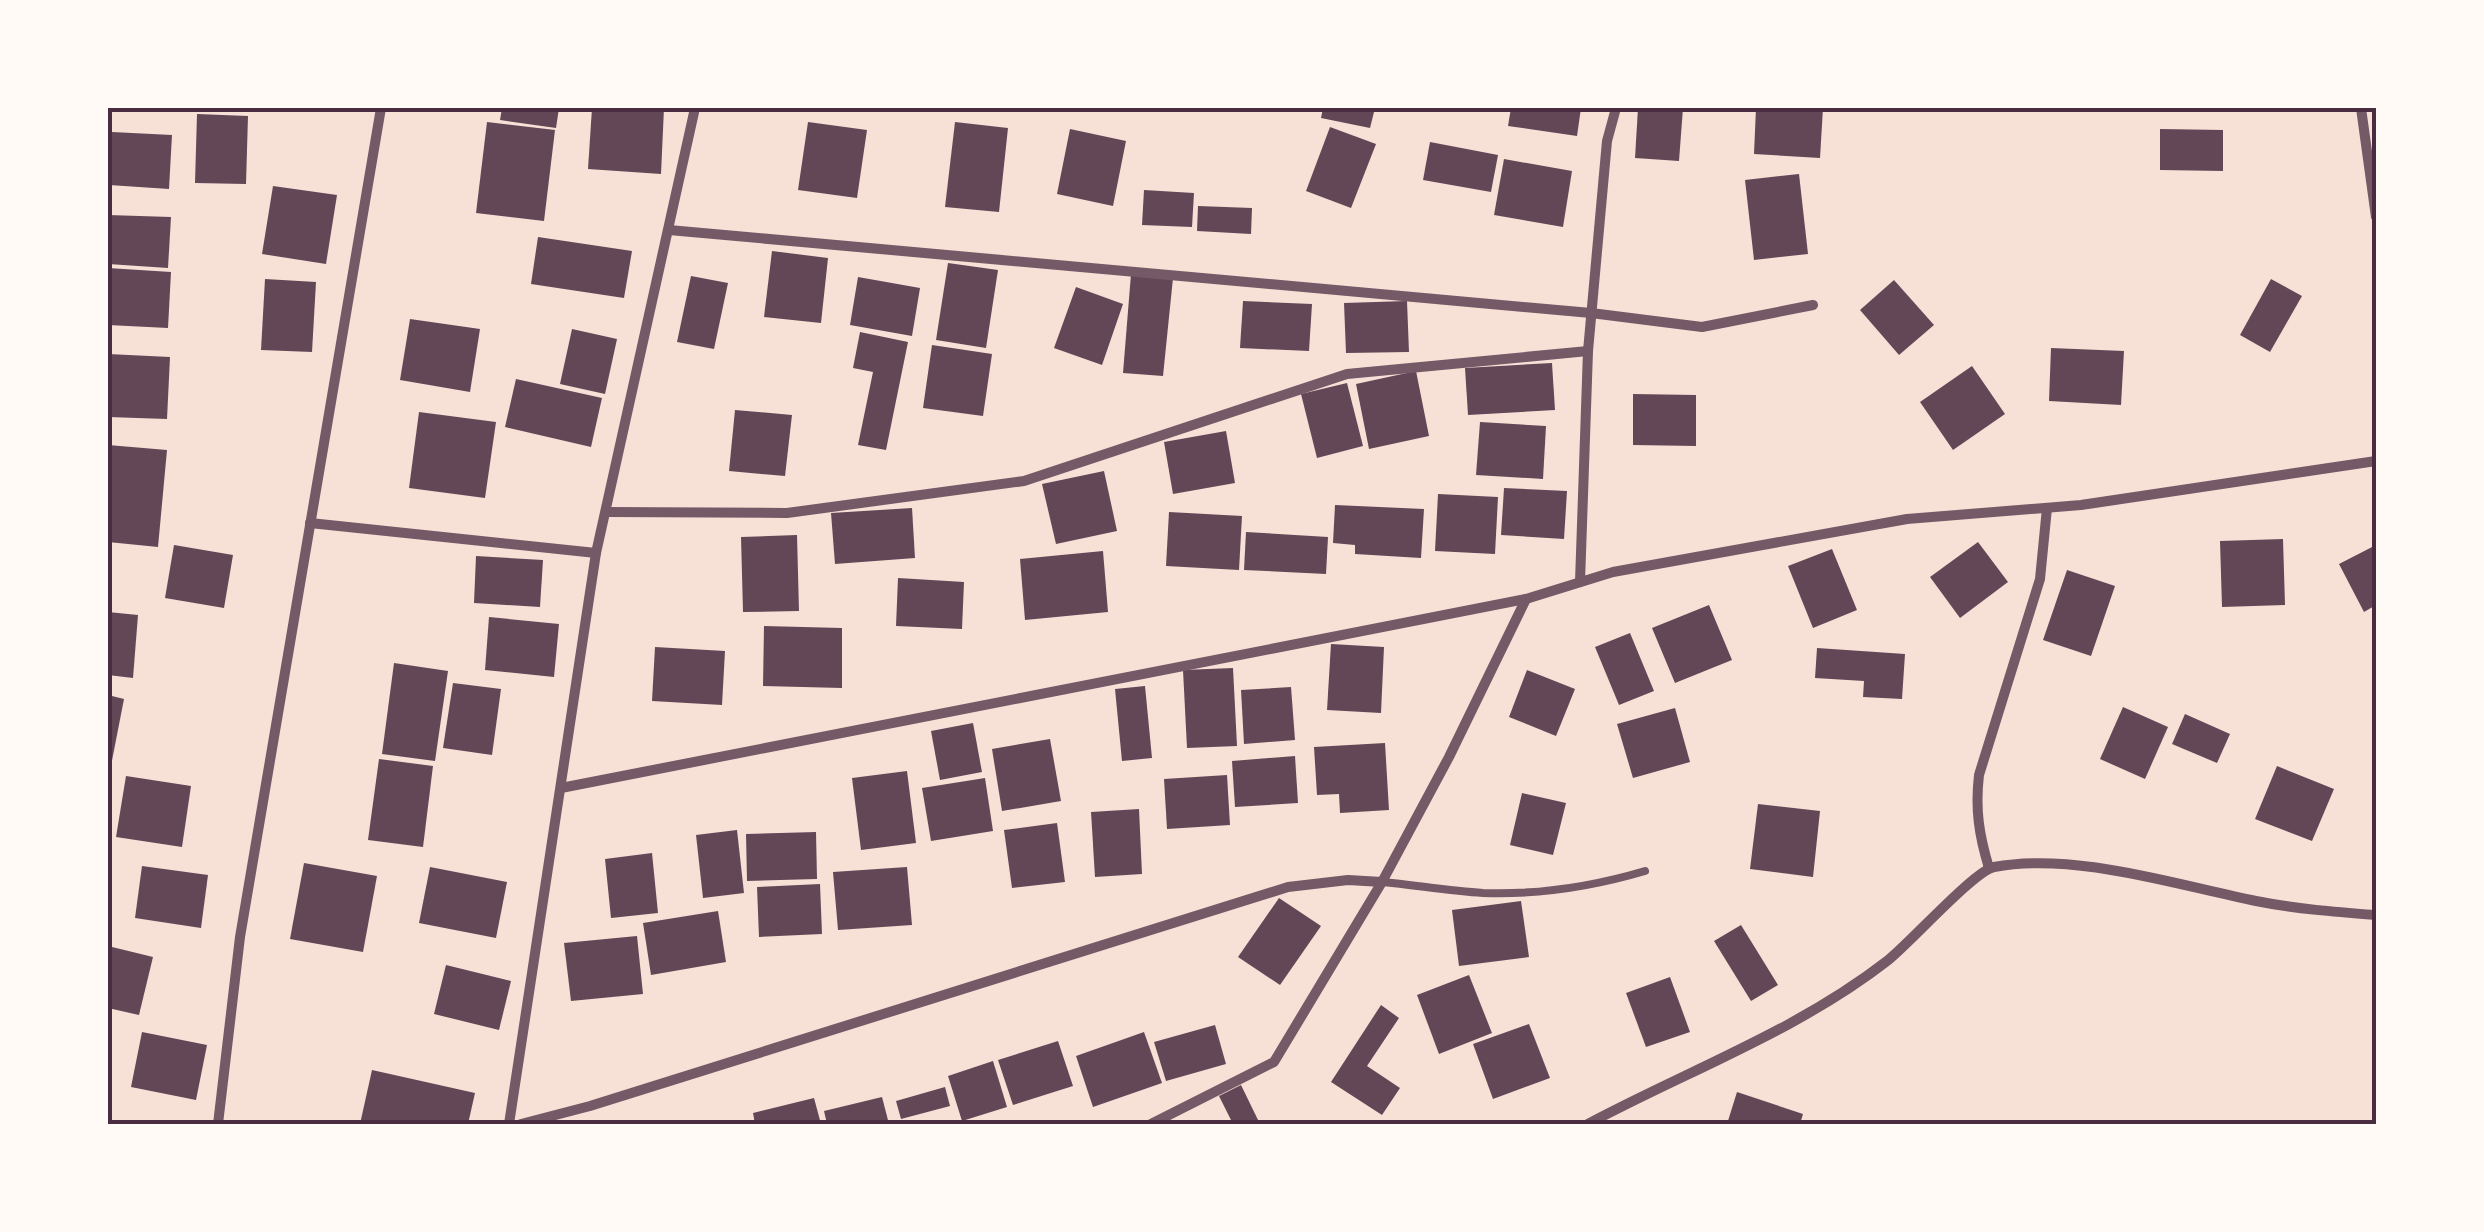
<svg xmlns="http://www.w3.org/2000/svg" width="2484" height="1232" font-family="'DejaVu Sans',sans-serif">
  <rect width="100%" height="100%" fill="#f7e1d7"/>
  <g fill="#644757">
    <path d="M502 108H559L556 128 500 120Z"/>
    <path d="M592 108H664L661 174 588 169Z"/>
    <path d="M1323 108H1375L1370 128 1321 118Z"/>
    <path d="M1511 108H1581L1577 136 1508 126Z"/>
    <path d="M1638 108H1683L1679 161 1635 158Z"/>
    <path d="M1756 108H1823L1820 158 1754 154Z"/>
    <path d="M197 114 248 116 246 184 195 183Z"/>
    <path d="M487 122 555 130 544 221 476 213Z"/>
    <path d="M808 122 867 130 857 198 798 190Z"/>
    <path d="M955 122 1008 128 999 212 945 207Z"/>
    <path d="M1330 127 1376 144 1351 208 1306 191Z"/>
    <path d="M1070 129 1126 141 1113 206 1057 194Z"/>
    <path d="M2160 129 2223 130V171L2160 170Z"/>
    <path d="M112 132 172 135 169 189 109 185Z"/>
    <path d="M1430 142 1498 155 1491 192 1423 180Z"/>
    <path d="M1504 159 1572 171 1563 227 1494 215Z"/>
    <path d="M1799 174 1808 254 1754 260 1745 180Z"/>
    <path d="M273 186 337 195 326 264 262 254Z"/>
    <path d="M1144 190 1194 193 1192 227 1142 225Z"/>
    <path d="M1198 206 1252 208 1251 234 1197 231Z"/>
    <path d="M108 215 171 217 168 268 108 264Z"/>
    <path d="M538 237 632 251 624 298 531 284Z"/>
    <path d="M772 251 828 258 821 323 764 317Z"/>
    <path d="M948 263 998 270 986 348 936 340Z"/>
    <path d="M108 268 171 272 168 328 108 325Z"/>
    <path d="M1131 274 1173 278 1163 376 1123 373Z"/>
    <path d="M691 276 728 283 714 349 677 342Z"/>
    <path d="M858 277 920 288 912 336 850 325Z"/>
    <path d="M265 279 316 282 312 352 261 350Z"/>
    <path d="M2271 279 2302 296 2270 352 2240 335Z"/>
    <path d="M1894 280 1934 325 1899 355 1860 310Z"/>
    <path d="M1076 287 1123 304 1102 365 1054 348Z"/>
    <path d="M1243 301 1312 304 1309 351 1240 348Z"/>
    <path d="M1407 301 1409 352 1346 353 1344 303Z"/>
    <path d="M410 319 480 329 470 392 400 380Z"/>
    <path d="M572 329 617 339 605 394 560 384Z"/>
    <path d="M860 332 908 342 886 450 858 445 873 372 853 368Z"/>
    <path d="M932 345 992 354 983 416 923 408Z"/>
    <path d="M2051 348 2124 351 2121 405 2049 401Z"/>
    <path d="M108 354 170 357 167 419 108 417Z"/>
    <path d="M1552 363 1555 410 1468 415 1465 368Z"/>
    <path d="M1972 366 2005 414 1953 450 1920 402Z"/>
    <path d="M1416 371 1429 436 1369 449 1356 384Z"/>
    <path d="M516 379 602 398 591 447 505 427Z"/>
    <path d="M1347 383 1363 446 1317 458 1301 394Z"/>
    <path d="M1633 394 1696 395V446L1633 445Z"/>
    <path d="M735 410 792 415 785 476 729 471Z"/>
    <path d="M419 412 496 422 485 498 409 488Z"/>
    <path d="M1480 422 1546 426 1543 479 1476 475Z"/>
    <path d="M1226 431 1235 483 1173 494 1164 442Z"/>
    <path d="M108 445 167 450 158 547 108 542Z"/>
    <path d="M1104 471 1117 531 1056 544 1042 484Z"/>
    <path d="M1504 488 1567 491 1564 539 1501 535Z"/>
    <path d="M1438 494 1498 497 1495 554 1435 551Z"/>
    <path d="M1335 505 1424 509 1421 558 1355 554V545L1333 543Z"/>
    <path d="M912 508 915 558 835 564 831 513Z"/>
    <path d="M1169 512 1242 516 1239 570 1166 566Z"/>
    <path d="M1246 532 1328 537 1326 574 1244 570Z"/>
    <path d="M797 535 799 611 743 612 741 537Z"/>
    <path d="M2283 539 2285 605 2222 607 2220 541Z"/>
    <path d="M1978 542 2008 582 1960 618 1930 577Z"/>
    <path d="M174 545 233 555 224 608 165 598Z"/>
    <path d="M2376 545V605L2364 612 2339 564Z"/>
    <path d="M1832 549 1857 610 1813 628 1788 566Z"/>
    <path d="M1103 551 1108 612 1025 620 1020 559Z"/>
    <path d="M476 556 543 560 540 607 474 603Z"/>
    <path d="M2067 570 2115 586 2091 656 2043 640Z"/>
    <path d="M898 578 964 582 962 629 896 626Z"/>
    <path d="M1709 605 1732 660 1675 683 1652 628Z"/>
    <path d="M108 612 138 615 133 678 108 675Z"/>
    <path d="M489 617 559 624 554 677 485 670Z"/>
    <path d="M764 626 842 628V688L763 686Z"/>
    <path d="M1630 633 1654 691 1619 705 1595 647Z"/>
    <path d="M1331 644 1384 647 1381 713 1327 710Z"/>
    <path d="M655 647 725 651 722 705 652 701Z"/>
    <path d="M1817 648 1905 654 1902 699 1863 697 1864 681 1815 678Z"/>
    <path d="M394 663 448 671 435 761 382 754Z"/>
    <path d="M1233 668 1237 746 1187 748 1183 670Z"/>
    <path d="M1527 670 1575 689 1556 736 1509 717Z"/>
    <path d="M453 683 501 689 492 755 443 748Z"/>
    <path d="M1145 686 1152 758 1122 761 1115 689Z"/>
    <path d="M1291 687 1295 740 1244 744 1241 690Z"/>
    <path d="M108 695 124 699 109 776H108Z"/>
    <path d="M2123 707 2168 727 2145 779 2100 759Z"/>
    <path d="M1675 708 1690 762 1633 778 1617 724Z"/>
    <path d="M2185 714 2230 734 2217 763 2172 744Z"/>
    <path d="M973 723 982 772 940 780 931 731Z"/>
    <path d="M1050 739 1061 801 1002 811 992 749Z"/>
    <path d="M1385 743 1389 810 1340 813 1339 794 1317 795 1314 747Z"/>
    <path d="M1295 756 1298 803 1235 807 1232 761Z"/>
    <path d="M379 759 433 766 423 847 368 840Z"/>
    <path d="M2277 766 2334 789 2312 841 2255 819Z"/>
    <path d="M907 771 916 843 861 850 852 778Z"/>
    <path d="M1227 775 1230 825 1167 829 1164 779Z"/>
    <path d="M126 776 191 786 182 847 116 837Z"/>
    <path d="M985 778 993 831 931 841 922 788Z"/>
    <path d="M1522 793 1566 803 1553 855 1510 845Z"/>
    <path d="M1758 804 1820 811 1813 877 1750 869Z"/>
    <path d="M1139 809 1142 874 1095 877 1091 812Z"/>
    <path d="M1057 823 1065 882 1012 888 1004 830Z"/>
    <path d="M737 830 744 893 703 898 696 835Z"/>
    <path d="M816 832 817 879 747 881 746 834Z"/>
    <path d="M652 853 658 913 611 918 605 859Z"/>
    <path d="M304 863 377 876 363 952 290 939Z"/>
    <path d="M142 866 208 875 201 928 135 918Z"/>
    <path d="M430 867 507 882 496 938 419 923Z"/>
    <path d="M907 867 912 925 838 930 833 872Z"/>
    <path d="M820 884 822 934 759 937 757 887Z"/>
    <path d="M1279 898 1321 926 1280 985 1238 957Z"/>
    <path d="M1521 901 1529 957 1459 966 1452 910Z"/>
    <path d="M718 911 726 962 651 975 643 923Z"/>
    <path d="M1741 925 1778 985 1751 1001 1714 941Z"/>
    <path d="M637 936 643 994 571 1001 564 943Z"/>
    <path d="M108 946 153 957 139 1015 108 1008Z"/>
    <path d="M446 965 511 981 499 1030 434 1014Z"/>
    <path d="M1469 975 1492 1033 1439 1054 1417 995Z"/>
    <path d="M1670 977 1690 1032 1646 1047 1626 993Z"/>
    <path d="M1381 1005 1399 1018 1367 1066 1400 1088 1382 1115 1331 1082Z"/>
    <path d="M1529 1024 1550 1078 1493 1099 1473 1044Z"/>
    <path d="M1215 1025 1226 1064 1166 1081 1154 1042Z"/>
    <path d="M142 1032 207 1045 196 1100 131 1087Z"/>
    <path d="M1144 1032 1162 1083 1093 1107 1076 1056Z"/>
    <path d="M1058 1041 1073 1086 1013 1105 998 1060Z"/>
    <path d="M993 1061 1007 1107 962 1121 948 1076Z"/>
    <path d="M372 1070 475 1093 468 1124H360Z"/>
    <path d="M1241 1085 1259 1122 1254 1124H1233L1219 1096Z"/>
    <path d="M945 1087 950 1106 901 1119 896 1101Z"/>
    <path d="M1737 1092 1803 1114 1800 1124H1727Z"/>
    <path d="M882 1097 889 1124H827L824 1111Z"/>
    <path d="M814 1098 821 1124H755L753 1113Z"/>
  </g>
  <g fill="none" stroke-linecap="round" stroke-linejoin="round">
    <path stroke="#755966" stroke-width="8" d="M1382 882C1415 885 1449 891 1483 893 1539 895 1591 887 1645 871"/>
    <g stroke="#755966" stroke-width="10">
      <path d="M2361 108 2376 217"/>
      <path d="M669 230 1591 313 1702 327 1813 305"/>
      <path d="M606 512 787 513 1024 481 1347 374 1588 351"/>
      <path d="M310 523 596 553"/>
      <path d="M1580 582 1588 351 1607 141 1616 108"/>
      <path d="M561 788 1526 599 1613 572 1907 519 2081 505 2376 461"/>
      <path d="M1989 868C1979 835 1975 809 1979 775L2040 579 2047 508"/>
      <path d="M218 1124 240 937 381 108"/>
      <path d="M509 1124 596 553 695 108"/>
      <path d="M521 1124 590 1106 1288 887 1348 880 1382 882"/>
      <path d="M1151 1124 1274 1062 1382 882 1449 757 1526 599"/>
      <path d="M1588 1124C1687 1071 1797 1031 1887 961 1909 944 1974 871 1994 867 2076 852 2176 885 2256 901 2296 909 2336 912 2376 915"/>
    </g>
  </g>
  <rect width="2484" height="1232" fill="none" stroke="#fffaf5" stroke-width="220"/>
  <rect x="110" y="110" width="2264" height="1012" fill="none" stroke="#4a2c40" stroke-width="4"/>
</svg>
